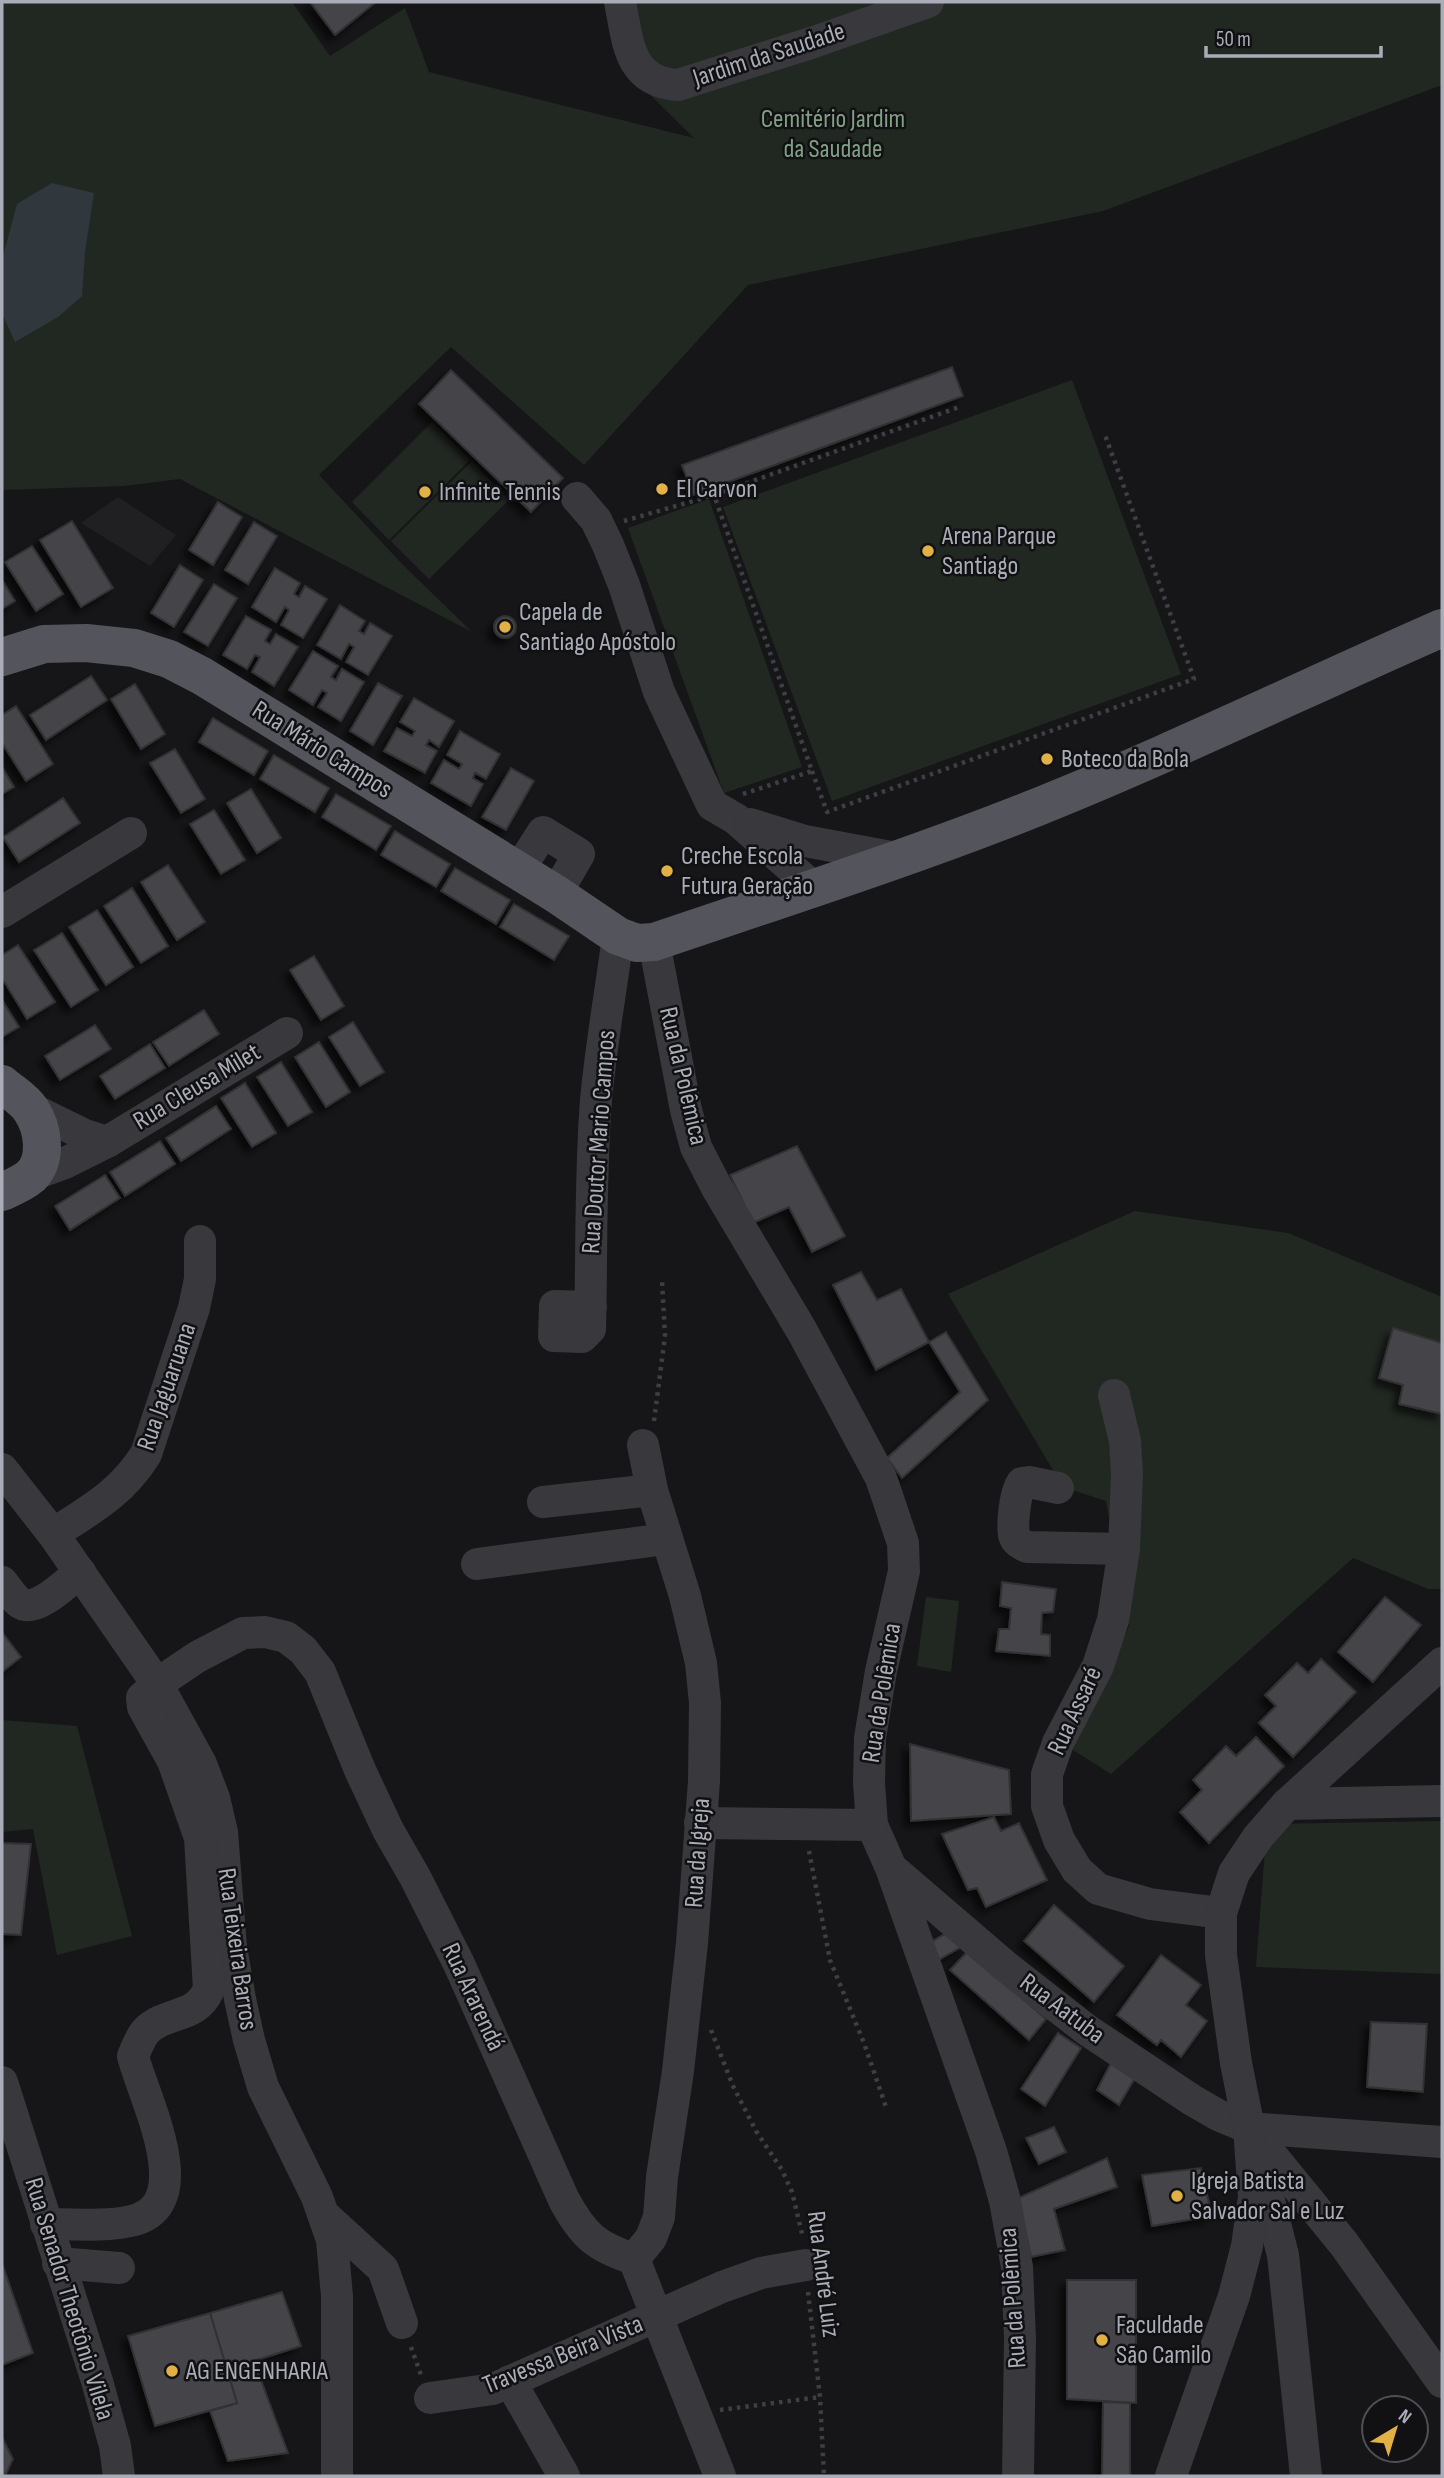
<svg xmlns="http://www.w3.org/2000/svg" width="1444" height="2478" font-family="'Sofia Sans Condensed',sans-serif">
  <defs>
    <filter id="shadow"><feDropShadow dx="-6" dy="6" stdDeviation="3.5" flood-color="#0009"/></filter>
  </defs>
  <rect width="100%" height="100%" fill="#161618"/>
  <path fill="#202022" d="M118 497 176 535 150 566 81 523Z"/>
  <g fill="#212822">
    <path d="M2 2H292L330 56 405 8 429 72 694 138 629 74 608 2H1442V85L1103 211 748 285 584 465 451 347 319 475 403 565 472 632 180 479 123 486 2 490Z"/>
    <path d="M1072 380 1181 674 832 801 723 507Z"/>
    <path d="M432 422 470 460 389 540 352 502Z"/>
    <path d="M472 461 509 500 429 579 391 541Z"/>
    <path d="M709 499 802 767 724 793 628 528Z"/>
    <path d="M1135 1211 1288 1233 1442 1297V1589H1428L1353 1558 1111 1774 1073 1750 1129 1626 1106 1501 1063 1487 948 1294Z"/>
    <path d="M926 1597 959 1601 951 1672 917 1666Z"/>
    <path d="M2 1720 77 1726 132 1936 57 1955 33 1829 2 1832Z"/>
    <path d="M1442 1821V1974L1256 1967 1267 1824Z"/>
  </g>
  <path fill="#30373d" d="M52 183 94 193 85 252 82 296 58 317 15 342 2 313V260L17 204Z"/>
  <g fill="#444448" stroke="#313134" stroke-width="2" filter="url(#shadow)">
    <path d="M310 2H376L335 35Z"/>
    <path d="M952 367 963 396 693 495 682 465Z"/>
    <path d="M451 370 563 478 531 512 419 404Z"/>
    <path d="M218 502 242 517 213 565 189 550Z"/>
    <path d="M72 521 113 588 81 607 40 540Z"/>
    <path d="M254 522 277 536 248 584 225 570Z"/>
    <path d="M32 546 63 594 36 611 5 562Z"/>
    <path d="M180 565 203 580 174 627 151 613Z"/>
    <path d="M275 568 300 583 294 594 299 597 305 586 327 599 303 638 281 625 289 610 285 607 276 622 252 607Z"/>
    <path d="M2 580 15 601 2 609Z"/>
    <path d="M214 584 237 598 208 646 184 632Z"/>
    <path d="M340 605 365 621 359 631 364 634 370 623 392 636 368 675 346 662 354 647 349 644 341 659 317 645Z"/>
    <circle cx="505" cy="627" r="11"/>
    <path d="M246 616 271 630 265 641 270 644 276 634 298 647 274 686 252 672 260 657 255 655 247 669 223 655Z"/>
    <path d="M313 651 338 666 331 677 336 680 342 669 364 682 341 721 318 707 327 693 322 690 313 705 289 690Z"/>
    <path d="M91 676 107 700 46 740 30 715Z"/>
    <path d="M378 683 402 696 373 745 350 731Z"/>
    <path d="M135 684 165 734 141 749 111 699Z"/>
    <path d="M414 698 454 721 439 747 429 740 426 745 437 751 425 773 384 751 397 728 412 736 415 731 400 722Z"/>
    <path d="M16 706 53 764 26 781 2 743V715Z"/>
    <path d="M213 718 268 751 254 775 199 742Z"/>
    <path d="M460 731 500 754 486 779 475 773 473 778 483 784 471 806 431 783 444 760 459 769 462 764 447 755Z"/>
    <path d="M175 749 205 799 181 813 150 763Z"/>
    <path d="M274 755 329 788 315 812 260 779Z"/>
    <path d="M2 767 14 787 2 794Z"/>
    <path d="M511 768 534 781 506 830 482 817Z"/>
    <path d="M251 789 281 838 257 853 227 803Z"/>
    <path d="M336 794 391 826 376 850 322 817Z"/>
    <path d="M63 798 80 823 19 862 3 837Z"/>
    <path d="M214 810 245 860 221 874 190 824Z"/>
    <path d="M395 831 450 864 436 887 381 855Z"/>
    <path d="M168 865 205 922 177 940 141 882Z"/>
    <path d="M455 868 510 900 496 924 441 891Z"/>
    <path d="M132 888 168 946 141 963 104 906Z"/>
    <path d="M514 904 569 936 554 960 500 927Z"/>
    <path d="M97 910 133 967 106 985 69 927Z"/>
    <path d="M62 933 98 990 71 1007 34 950Z"/>
    <path d="M18 945 55 1002 27 1019 2 978V955Z"/>
    <path d="M314 956 344 1006 321 1020 290 970Z"/>
    <path d="M2 1000 19 1027 2 1037Z"/>
    <path d="M204 1010 219 1034 169 1066 153 1042Z"/>
    <path d="M353 1022 384 1072 360 1086 329 1037Z"/>
    <path d="M95 1025 111 1049 60 1080 45 1056Z"/>
    <path d="M319 1042 350 1092 326 1107 295 1057Z"/>
    <path d="M150 1044 165 1068 115 1099 100 1076Z"/>
    <path d="M281 1062 312 1112 288 1126 257 1077Z"/>
    <path d="M245 1083 276 1133 252 1147 221 1098Z"/>
    <path d="M216 1106 231 1129 181 1161 166 1138Z"/>
    <path d="M160 1141 175 1164 125 1196 110 1172Z"/>
    <path d="M797 1146 845 1236 812 1252 789 1207 753 1223 730 1175Z"/>
    <path d="M105 1175 120 1198 70 1230 55 1206Z"/>
    <path d="M861 1272 877 1300 901 1289 929 1342 876 1370 833 1285Z"/>
    <path d="M1393 1328 1442 1343V1414L1399 1404 1403 1385 1379 1378Z"/>
    <path d="M946 1332 988 1400 902 1478 887 1458 960 1392 929 1342Z"/>
    <path d="M1002 1582 1056 1589 1053 1612 1042 1613 1041 1634 1050 1635V1656L996 1651 999 1629H1009L1011 1608 1000 1606Z"/>
    <path d="M1385 1597 1421 1625 1373 1682 1338 1652Z"/>
    <path d="M2 1632 21 1657 2 1672Z"/>
    <path d="M1321 1659 1356 1692 1293 1757 1259 1723 1276 1706 1265 1695 1297 1663 1308 1673Z"/>
    <path d="M1256 1737 1284 1766 1209 1843 1180 1812 1202 1790 1193 1780 1226 1746 1236 1756Z"/>
    <path d="M910 1744 1009 1770 1011 1814 911 1821Z"/>
    <path d="M994 1817 1001 1831 1019 1823 1047 1880 986 1907 977 1888 968 1890 942 1834Z"/>
    <path d="M2 1843 31 1844 21 1935 2 1934Z"/>
    <path d="M1054 1905 1124 1966 1094 2002 1024 1941Z"/>
    <path d="M948 1932 963 1946 933 1963 926 1945Z"/>
    <path d="M968 1951 1046 2019 1029 2040 950 1970Z"/>
    <path d="M1161 1955 1201 1985 1186 2005 1207 2021 1181 2057 1161 2040 1157 2045 1117 2015Z"/>
    <path d="M1371 2022 1427 2024 1423 2092 1367 2087Z"/>
    <path d="M1058 2033 1081 2048 1045 2106 1021 2089Z"/>
    <path d="M1111 2063 1135 2078 1119 2105 1097 2090Z"/>
    <path d="M1054 2127 1066 2152 1039 2164 1026 2138Z"/>
    <path d="M1107 2158 1117 2187 1054 2209 1065 2250 1031 2257 1018 2198Z"/>
    <path d="M1201 2168 1212 2216 1152 2226 1142 2175Z"/>
    <path d="M2 2263 33 2353 2 2365Z"/>
    <path d="M1067 2280H1136V2403L1067 2399Z"/>
    <path d="M282 2292 301 2346 254 2361 288 2453 228 2461 210 2411 237 2403 210 2313Z"/>
    <path d="M210 2313 237 2403 155 2426 128 2336Z"/>
    <path d="M1103 2402 1130 2403V2476H1102Z"/>
    <path d="M2 2437 13 2459 5 2476H2Z"/>
  </g>
  <g fill="none" stroke-linecap="round" stroke-linejoin="round">
    <g stroke="#3e3f44" stroke-width="4.5" stroke-dasharray="3.5 5" stroke-linecap="butt">
      <path d="M624 521 714 495"/>
      <path d="M812 771 827 812 1194 679 1105 435"/>
      <path d="M743 794 812 771 714 495 959 407"/>
      <path d="M654 1421 665 1336 662 1280"/>
      <path d="M809 1851 830 1960 864 2043 886 2107"/>
      <path d="M711 2030 733 2086 756 2131 782 2170 792 2192 803 2238"/>
      <path d="M808 2292 820 2397 824 2476"/>
      <path d="M411 2347 421 2375"/>
      <path d="M720 2410 820 2397"/>
    </g>
    <g stroke="#38383d" stroke-width="32">
      <path d="M620 2C628 41 628 82 678 85L814 42 928 2"/>
      <path d="M577 498 596 520 608 545 624 585 659 692 712 805 736 819 814 888"/>
      <path d="M750 824 805 841 902 859"/>
      <path d="M518 871 543 832 579 854 556 894"/>
      <path d="M2 912 131 833"/>
      <path d="M654 942 686 1110 696 1147 717 1188 802 1331 881 1478 903 1543 904 1571 881 1671 870 1738 869 1783 872 1825 891 1868 991 2151 1005 2201 1017 2267 1020 2338 1018 2476"/>
      <path d="M30 1108 85 1135 107 1142"/>
      <path d="M32 1175 65 1163 107 1142 287 1033"/>
      <path d="M591 1307 555 1306 554 1336 582 1337 590 1329C592 1253 590 1176 596 1100 601 1045 611 991 618 936"/>
      <path d="M1114 1395 1125 1441 1127 1473 1124 1549 1113 1620 1098 1666 1058 1743 1047 1774V1806L1059 1840 1077 1870 1098 1889 1150 1904 1221 1913"/>
      <path d="M2 1469 53 1534 157 1684 201 1764 214 1798 222 1832 231 1947 240 1999 249 2040 263 2087 317 2197 332 2240 337 2296V2476"/>
      <path d="M1058 1488 1029 1482 1022 1483C1015 1492 1012 1524 1014 1535 1016 1542 1021 1544 1027 1547L1124 1549"/>
      <path d="M543 1502 652 1490"/>
      <path d="M53 1534C90 1510 122 1493 146 1454L194 1308 200 1279V1241"/>
      <path d="M477 1564 666 1539"/>
      <path d="M2 1582C7 1588 13 1598 20 1603 36 1614 67 1582 80 1572"/>
      <path d="M1287 1804 1442 1801"/>
      <path d="M700 1823 872 1825"/>
      <path d="M892 1869 1005 1966 1087 2030 1192 2100 1218 2115 1249 2128 1442 2142"/>
      <path d="M2 2082 97 2381 115 2446 119 2476"/>
      <path d="M1259 2140 1344 2244 1442 2382"/>
      <path d="M1262 2173 1283 2255 1306 2476"/>
      <path d="M325 2216 383 2269 402 2323"/>
      <path d="M46 2224C73 2224 104 2227 131 2221 201 2206 143 2097 133 2056 137 2047 140 2038 146 2031 167 2010 196 2020 209 1989L200 1838 173 1761 143 1707 142 1698 157 1684 197 1657 243 1633 265 1632 286 1637 303 1650 320 1672 360 1770 388 1830 415 1877 459 1964 564 2200C583 2235 596 2247 634 2259L720 2476"/>
      <path d="M634 2259 651 2238 659 2217 662 2177 678 2071 692 1943 704 1781 705 1703 701 1663 685 1596 652 1490 643 1445"/>
      <path d="M58 2263 119 2268"/>
      <path d="M510 2381 564 2476"/>
      <path d="M430 2398 493 2389 722 2287 761 2273 806 2265"/>
      <path d="M1171 2476 1234 2296 1247 2246 1254 2197 1249 2128 1236 2063 1221 1955V1913L1234 1873 1258 1837 1287 1804 1442 1663"/>
    </g>
    <g stroke="#54555c" stroke-width="38">
      <path d="M2 657 44 644 86 643 134 648 169 659 202 676 556 894 618 936 637 943 654 942C778 900 903 860 1025 812 1166 756 1303 689 1442 628"/>
      <path d="M2 1084C11 1092 24 1099 31 1110 43 1128 48 1159 31 1176 23 1183 11 1188 2 1192"/>
    </g>
  </g>
  <g fill="#e2b145" stroke="#111113" stroke-width="2.5">
    <circle cx="662" cy="489" r="7"/>
    <circle cx="425" cy="492" r="7"/>
    <circle cx="928" cy="551" r="7"/>
    <circle cx="505" cy="627" r="7"/>
    <circle cx="1047" cy="759" r="7"/>
    <circle cx="667" cy="871" r="7"/>
    <circle cx="1177" cy="2196" r="7"/>
    <circle cx="1102" cy="2340" r="7"/>
    <circle cx="172" cy="2371" r="7"/>
  </g>
  <g text-anchor="middle" dominant-baseline="central" stroke-width="5" stroke-linejoin="round" paint-order="stroke">
    <g font-size="26" fill="#aaadb7" stroke="#111113">
      <text transform="translate(769 55) rotate(-18)">Jardim da Saudade</text>
      <text transform="translate(322 750) rotate(32)">Rua Mário Campos</text>
      <text transform="translate(683 1076) rotate(77)">Rua da Polêmica</text>
      <text transform="translate(197 1087) rotate(-31)">Rua Cleusa Milet</text>
      <text transform="translate(599 1142) rotate(-86)">Rua Doutor Mario Campos</text>
      <text transform="translate(167 1387) rotate(-71)">Rua Jaguaruana</text>
      <text transform="translate(882 1693) rotate(-81)">Rua da Polêmica</text>
      <text transform="translate(1075 1711) rotate(-65)">Rua Assaré</text>
      <text transform="translate(698 1853) rotate(-86)">Rua da Igreja</text>
      <text transform="translate(237 1949) rotate(82)">Rua Teixeira Barros</text>
      <text transform="translate(473 1997) rotate(65)">Rua Ararendá</text>
      <text transform="translate(1062 2009) rotate(37)">Rua Aatuba</text>
      <text transform="translate(823 2274) rotate(83)">Rua André Luiz</text>
      <text transform="translate(1013 2298) rotate(-94)">Rua da Polêmica</text>
      <text transform="translate(69 2299) rotate(73)">Rua Senador Theotônio Vilela</text>
      <text transform="translate(563 2355) rotate(-22)">Travessa Beira Vista</text>
    </g>
    <g font-size="26" fill="#82a085" stroke="#111113">
      <text x="833" y="119">Cemitério Jardim<tspan x="833" dy="30">da Saudade</tspan></text>
    </g>
    <g font-size="26" fill="#aaadb7" stroke="#111113" text-anchor="start">
      <text x="676" y="489">El Carvon</text>
      <text x="439" y="492">Infinite Tennis</text>
      <text x="942" y="536">Arena Parque<tspan x="942" dy="30">Santiago</tspan></text>
      <text x="519" y="612">Capela de<tspan x="519" dy="30">Santiago Apóstolo</tspan></text>
      <text x="1061" y="759">Boteco da Bola</text>
      <text x="681" y="856">Creche Escola<tspan x="681" dy="30">Futura Geração</tspan></text>
      <text x="1191" y="2181">Igreja Batista<tspan x="1191" dy="30">Salvador Sal e Luz</tspan></text>
      <text x="1116" y="2325">Faculdade<tspan x="1116" dy="30">São Camilo</tspan></text>
      <text x="186" y="2371">AG ENGENHARIA</text>
    </g>
  </g>
  <rect width="1444" height="2478" fill="none" stroke="#aaadb7" stroke-width="7"/>
  <g transform="translate(1395 2429) rotate(38)"><circle r="33" fill="#111113" stroke="#4e4f55" stroke-width="2"/>
  <path d="M0-5L12 26L0 18L-12 26Z" fill="#e2b145"/>
  <text y="-10" font-size="19" font-weight="bold" text-anchor="middle" fill="#aaadb7">N</text>
  </g>
  <path d="M1206 46v10h175v-10" fill="none" stroke="#aaadb7" stroke-width="3.5"/>
  <text x="1216" y="46" font-size="21" fill="#aaadb7" stroke="#111113" stroke-width="5" paint-order="stroke">50 m</text>
</svg>
